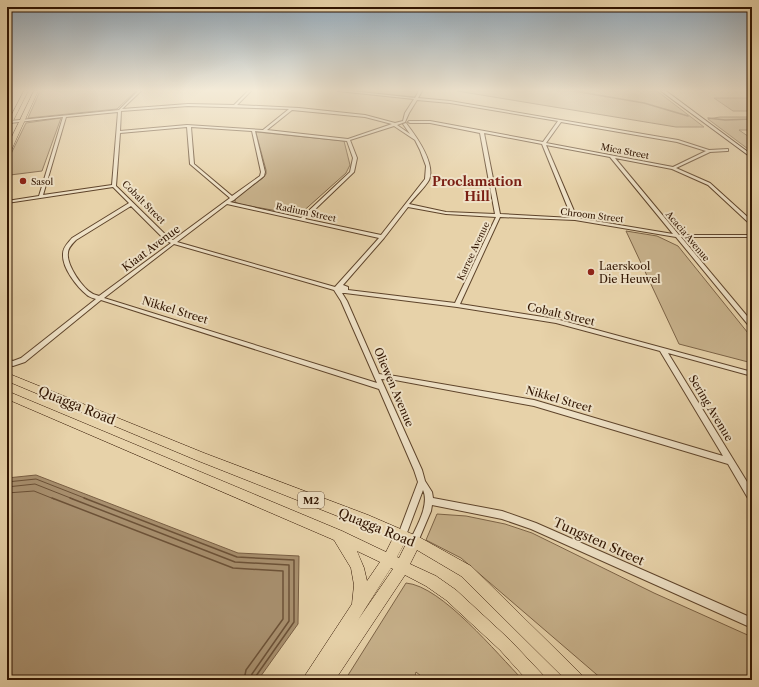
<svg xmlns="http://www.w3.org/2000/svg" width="759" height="687" font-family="'Libre Caslon Text',serif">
  <rect width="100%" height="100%" fill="#e7d2a9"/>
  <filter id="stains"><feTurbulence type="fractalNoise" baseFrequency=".005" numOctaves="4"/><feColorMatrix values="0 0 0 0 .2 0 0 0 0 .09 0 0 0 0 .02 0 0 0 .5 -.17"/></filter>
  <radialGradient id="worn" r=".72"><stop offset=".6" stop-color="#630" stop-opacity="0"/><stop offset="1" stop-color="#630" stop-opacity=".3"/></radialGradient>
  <g fill="#c8b28c" stroke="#7c6346">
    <path d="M40 91H136L117 109 28 118Z"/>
    <path d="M353 91H419L415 97Z"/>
    <path d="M457 91H657L704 127H676Z"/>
    <path d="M714 98H752V111H733Z"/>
    <path d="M720 117H752V130H739L752 139V152L708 119Z"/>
    <path d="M61 118 42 171 10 175 11 163 8 160 26 123Z"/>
    <path d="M257 132 344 141 350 165 346 173 299 215 239 204 235 202V198L263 178 266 174V170L256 133Z"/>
    <path d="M626 231 657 236 678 246 752 338V363L679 344Z"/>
    <path d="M437 514 466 516 505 524 532 533 654 593 752 637V680H603L461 558 426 540Z"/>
    <path d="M406 583C442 586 497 654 523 680H426L416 672 414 680H345Z"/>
  </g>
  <path fill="#a99170" stroke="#795f44" d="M36 475 238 553 299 556 298 624 258 680H7V478Z"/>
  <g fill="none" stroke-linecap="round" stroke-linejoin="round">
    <g stroke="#6c5238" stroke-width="1">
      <path d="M7 482 36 479 87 499"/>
      <path d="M7 487 35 484 73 499"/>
      <path d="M7 493 34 491 54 499"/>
    </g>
    <g stroke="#6c5238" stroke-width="1.5">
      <path d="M52 498 233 568 283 571V619L246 670 244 680"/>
      <path d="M70 498 235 562 289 565V621L252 674 250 680"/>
      <path d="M84 498 237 557 294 560V622L256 676 255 680"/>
    </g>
    <g stroke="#795f44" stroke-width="1.5">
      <path d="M574 91 644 103 688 116"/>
      <path d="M708 118 725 120 752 119"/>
    </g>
    <defs>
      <path id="minor" d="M138 91H141L122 109 188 104 234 105 248 91H251L237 105 299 108 365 115 395 123 403 121 405 113 414 99 338 91H351L415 98 419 91H422L418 98 450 101 678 140 709 150 728 149V151H727L710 152 676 168 710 183 752 221V224H750L708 185 672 169 615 158 679 235H752V237H681L752 322V328L750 327 676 237 575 220 500 217 460 304 556 319 752 372V376L668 353 752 490V501L749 500 728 464 534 406 395 380 381 379 422 470 425 481 432 492 433 498 502 511 536 523 752 618V628L531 529 502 519 432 505 431 511 417 544 414 545 411 544 410 541C416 527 430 505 423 490L405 538 402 539 399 538 398 535 418 482 414 470 379 389 101 300 25 362 13 366 7 364V359L13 361 21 358 96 299C93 298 89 297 87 295 77 287 62 268 63 254 63 247 68 243 72 238L129 203 113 187 7 203V201L39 196 63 117 10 123 8 122 10 121 119 110ZM417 100 450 103 558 121 543 142 430 121H409L408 122 410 123H430L480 133 495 214 446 212 409 204C414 198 426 186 429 180 436 163 416 136 406 123L403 124 410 134 397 125 405 122 409 113ZM188 106 289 109 263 130 187 125 120 131 121 111ZM292 110 365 117 392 124 348 139 267 130ZM118 112 112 185 43 195 66 117ZM561 122 677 142 706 151 673 167 546 143ZM394 126 415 140 420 150 426 166 425 179 381 235 305 219 354 172 357 158 350 140ZM187 127 190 164 230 198 173 240 169 238 116 186 120 133ZM191 127 252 131 261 172 260 176 232 196 194 164ZM255 131 347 141 353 158 350 172 301 218 230 202 234 200 235 199 264 176 265 172ZM484 133 542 144 572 218 500 214ZM546 145 610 157 673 234 577 218ZM227 204 379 238 335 287 177 242ZM131 206 165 240 171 243 99 296C97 295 95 295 93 294 83 289 66 265 68 253 68 248 72 244 76 240ZM408 207 446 214 496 217 455 303 348 290V287L343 285 384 238ZM174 244 334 290 341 301 377 383 104 298ZM342 293H345L457 307 556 323 660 351 723 456 534 400 395 376 379 374 347 301Z"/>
      <path id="secondary" d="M661 91H666L752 155V158Z"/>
      <g id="primary">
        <path d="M24 91H28L9 129 7 130V124Z"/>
        <path d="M34 91H38L10 153 7 155V147Z"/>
        <path d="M7 373 204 453 368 515 419 537 471 566 582 675 585 680H566L461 576 417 550 410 564 436 576 456 590 510 640 543 675 546 680H527L500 650 446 600 426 586 405 575 335 680H302L352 604 354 585 351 568 334 540 7 399V391L342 531 386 552 393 538 196 460 7 381ZM404 544H406L399 558 397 557ZM357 551 380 562 367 581 364 568ZM391 568 393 569 358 620Z"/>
      </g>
    </defs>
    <use href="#minor" stroke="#5e442b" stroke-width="2"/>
    <use href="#secondary" stroke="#301401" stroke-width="2"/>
    <use href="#primary" stroke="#301401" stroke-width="1"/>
    <use href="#minor" fill="#efe2c7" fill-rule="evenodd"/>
    <use href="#secondary" fill="#efe2c7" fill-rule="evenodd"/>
    <use href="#primary" fill="#e7d2a9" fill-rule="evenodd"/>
  </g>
  <linearGradient id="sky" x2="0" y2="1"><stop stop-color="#8fa6b8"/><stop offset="0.48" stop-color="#f4ebd8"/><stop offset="1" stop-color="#f4ebd8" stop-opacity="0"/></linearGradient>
  <rect width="759" height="188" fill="url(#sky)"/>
  <g fill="#8f2418" stroke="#efe2c7" stroke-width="1.5">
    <circle cx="23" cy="181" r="4"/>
    <circle cx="591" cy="272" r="4"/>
  </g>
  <g text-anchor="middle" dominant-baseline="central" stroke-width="4" stroke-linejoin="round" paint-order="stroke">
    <g font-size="9" fill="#301401" stroke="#efe2c7">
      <text transform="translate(625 151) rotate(11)">Mica Street</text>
      <text transform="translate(144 202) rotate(45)">Cobalt Street</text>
      <text transform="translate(306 212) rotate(12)">Radium Street</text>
      <text transform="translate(592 215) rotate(7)">Chroom Street</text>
      <text transform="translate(688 236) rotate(50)">Acacia Avenue</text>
      <text transform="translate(473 251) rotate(-65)">Karree Avenue</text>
    </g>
    <g font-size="9" fill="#301401" stroke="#efe2c7" text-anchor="start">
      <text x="31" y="181">Sasol</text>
    </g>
    <rect fill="#efe2c7" stroke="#69523c" stroke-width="1" x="298" y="492" width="26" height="16" rx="3"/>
    <g font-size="10" font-weight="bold" fill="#301401">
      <text x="311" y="500">M2</text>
    </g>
    <g font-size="11" fill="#301401" stroke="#efe2c7">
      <text transform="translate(151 248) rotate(-37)">Kiaat Avenue</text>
      <text transform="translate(175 310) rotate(17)">Nikkel Street</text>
      <text transform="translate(561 314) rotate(13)">Cobalt Street</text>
      <text transform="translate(394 387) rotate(67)">Oliewen Avenue</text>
      <text transform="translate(559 399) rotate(16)">Nikkel Street</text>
      <text transform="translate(711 408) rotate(59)">Sering Avenue</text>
    </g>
    <g font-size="11" fill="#301401" stroke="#efe2c7" text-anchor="start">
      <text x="599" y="266">Laerskool<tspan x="599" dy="13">Die Heuwel</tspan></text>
    </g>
    <g font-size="13" font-weight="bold" fill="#7a1f14" stroke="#efe2c7">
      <text x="477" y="181">Proclamation<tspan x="477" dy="15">Hill</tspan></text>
    </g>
    <g font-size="13" fill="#301401" stroke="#efe2c7">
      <text transform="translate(77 405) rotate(22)">Quagga Road</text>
      <text transform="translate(377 527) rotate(22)">Quagga Road</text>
      <text transform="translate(599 541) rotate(24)">Tungsten Street</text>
    </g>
  </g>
  <rect width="759" height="687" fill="none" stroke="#e7d2a9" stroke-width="24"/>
  <rect x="8" y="8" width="743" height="671" fill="none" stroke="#301401" stroke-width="2"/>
  <rect x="12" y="12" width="735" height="663" fill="none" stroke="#301401"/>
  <rect width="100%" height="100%" filter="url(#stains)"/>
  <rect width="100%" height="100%" fill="url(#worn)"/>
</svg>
